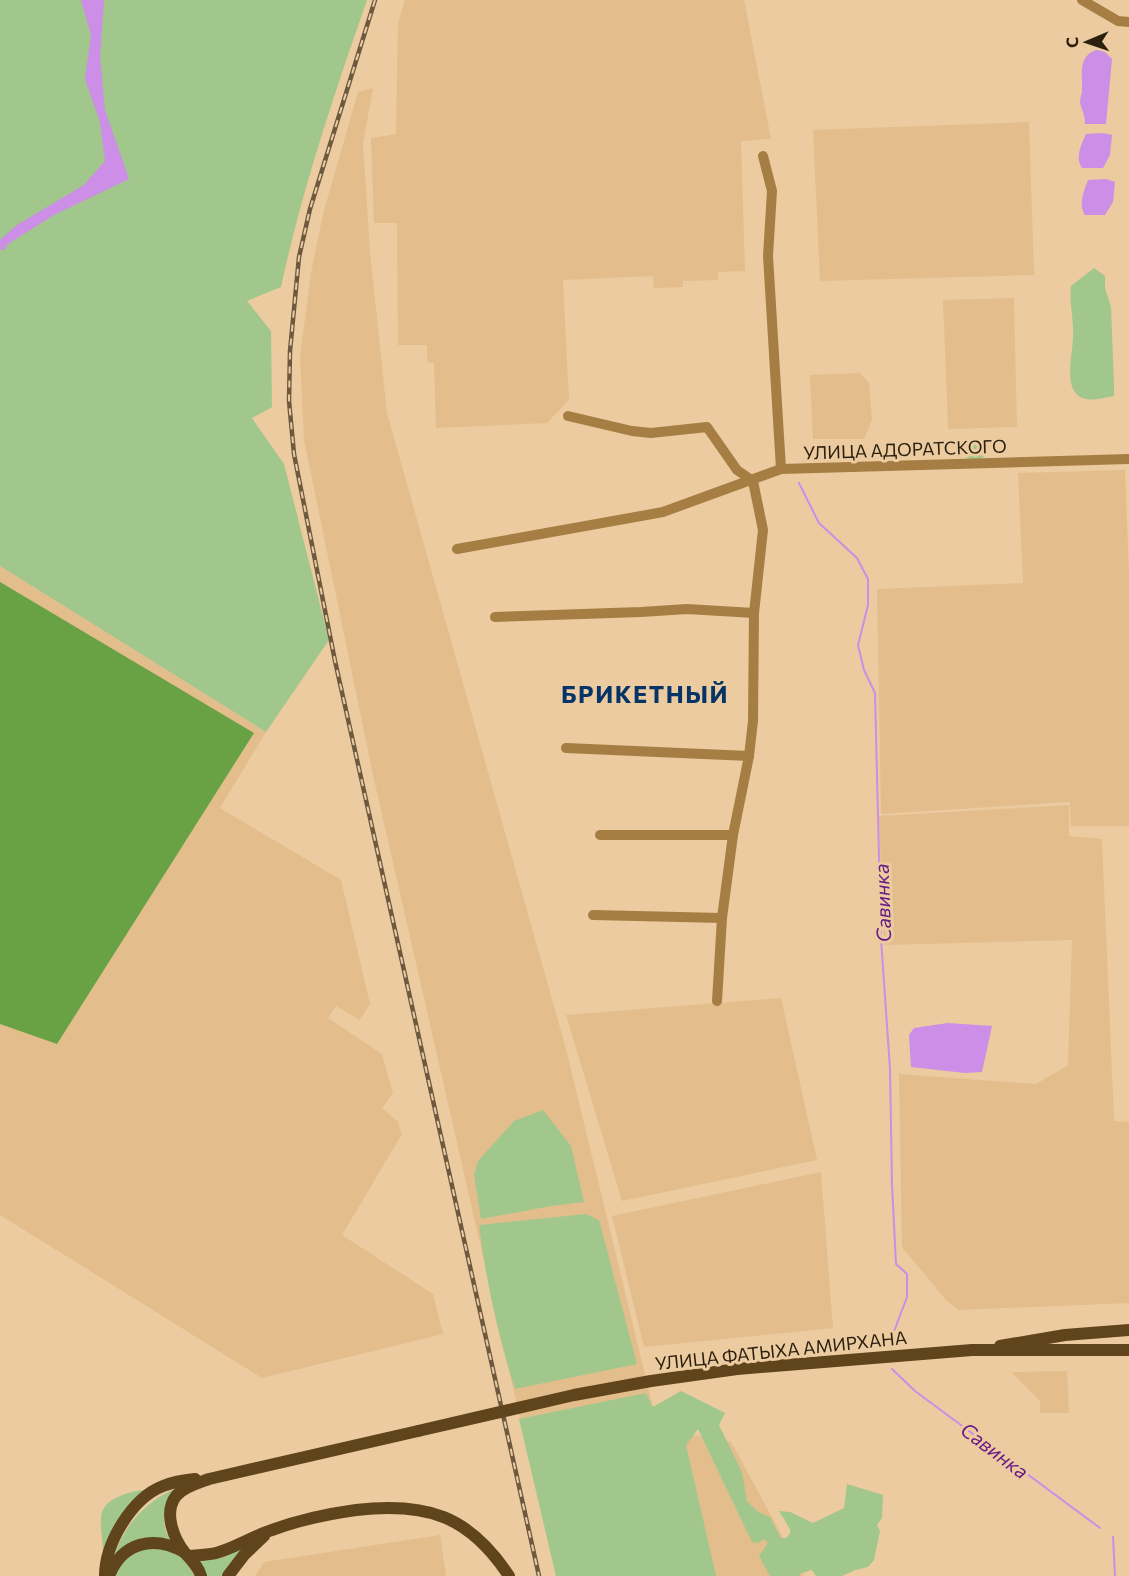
<svg xmlns="http://www.w3.org/2000/svg" width="1129" height="1576" font-family="Commissioner,sans-serif">
  <rect width="100%" height="100%" fill="#ebcb9f"/>
  <g fill="#e3be8c">
    <path d="M405 0H744L771 139 741 141 745 271 718 272V280L683 281V287L654 288 653 276 563 280 569 400 547 423 436 428 434 363 427 362V345H398L397 223H374L371 138 396 134 398 23Z"/>
    <path d="M373 88 363 144 370 252 387 413 566 1049 658 1428 731 1442 804 1576H556L373 775 304 440 300 357 311 273 323 214 358 92Z"/>
    <path d="M1029 122 1034 275 820 281 813 130Z"/>
    <path d="M1014 298 1017 427 948 429 943 300Z"/>
    <path d="M860 373 869 383 872 420 864 439H813L810 375Z"/>
    <path d="M1125 470 1129 576V826H1071L1070 802 881 814 877 589 1023 583 1018 473Z"/>
    <path d="M0 566 266 732 220 808 341 880 370 1004 360 1020 336 1006 328 1018 382 1054 393 1093 382 1108 398 1122 402 1134 342 1235 433 1294 443 1334 262 1378 0 1215Z"/>
    <path d="M1069 805V836L1102 839 1114 1121 1129 1122V1303L959 1310 946 1300 902 1247 899 1074 1036 1084 1068 1065 1072 940 884 945 879 816Z"/>
    <path d="M781 998 817 1160 622 1201 566 1015Z"/>
    <path d="M821 1172 833 1328 644 1347 612 1216Z"/>
    <path d="M1067 1371 1069 1413H1040V1401L1011 1372Z"/>
    <path d="M440 1535 446 1576H255L264 1562Z"/>
  </g>
  <g fill="#a1c78c">
    <path d="M0 0H367C334 95 302 189 281 287L247 301 271 331 272 407 252 418 284 464 329 640 266 732 0 566Z"/>
    <path d="M1094 268 1105 276V288L1111 307 1114 385V396C1106 397 1095 401 1086 399 1061 394 1073 354 1073 337 1074 319 1069 303 1071 286Z"/>
    <path d="M972 439 983 440 989 447C985 464 963 466 963 446Z"/>
    <path d="M543 1110 571 1146 584 1202 551 1206 481 1219 474 1175 478 1161 514 1121Z"/>
    <path d="M586 1214 599 1220 637 1364 515 1389C498 1336 486 1281 479 1225Z"/>
    <path d="M681 1391 725 1413 719 1425 742 1472 747 1501 758 1512 770 1517 781 1538H786L790 1534V1529L779 1511 790 1512 813 1523 844 1508 847 1484 883 1495 882 1518 877 1525 880 1531 874 1560 868 1567 855 1570 842 1576H816L812 1570 799 1574 800 1576H770L759 1556 768 1543 764 1539 758 1543 752 1542 698 1429 686 1445 716 1576H556L519 1419 646 1393 653 1407Z"/>
    <path d="M154 1488C130 1510 115 1520 103 1551 103 1541 100 1529 101 1519 101 1495 136 1491 154 1488Z"/>
    <path d="M176 1488C163 1506 159 1524 172 1543L158 1540 110 1566C121 1530 141 1504 176 1488Z"/>
    <path d="M247 1544 221 1576H205L197 1559Z"/>
    <path d="M145 1548C167 1547 186 1554 194 1576H114C123 1561 130 1554 145 1548Z"/>
  </g>
  <path fill="#69a244" d="M0 582 254 733 57 1044 0 1024Z"/>
  <g fill="#cc8ee7">
    <path d="M81 0H104L100 57 105 110 129 179 54 215 0 249V240L17 225 84 185 105 161 100 122 85 79 91 35Z"/>
    <path d="M1096 50 1104 51 1112 59 1106 124H1085C1085 116 1083 113 1081 106 1079 102 1081 96 1082 92 1083 75 1077 57 1096 50Z"/>
    <path d="M1103 133 1112 135 1110 155 1103 168H1082C1075 158 1081 145 1086 134Z"/>
    <path d="M1106 179 1115 182 1113 202 1105 215H1085C1078 204 1084 191 1088 180Z"/>
    <path d="M948 1023 992 1026 982 1072 965 1073 911 1067 909 1035 914 1028Z"/>
  </g>
  <g fill="none" stroke-linecap="round" stroke-linejoin="round">
    <g stroke="#cc8ee7" stroke-width="2">
      <path d="M0 248 4 249 8 242"/>
      <path d="M799 483 819 523 857 558 868 579V605L858 645 864 670 875 693 881 939 890 1069 892 1185 896 1264 907 1274V1297L890 1342"/>
      <path d="M892 1369 915 1391 1100 1528"/>
      <path d="M1113 1537 1115 1576"/>
    </g>
    <g stroke="#a67e44" stroke-width="10">
      <path d="M1082 0 1118 21 1129 22"/>
      <path d="M763 156 772 191 768 256 781 469"/>
      <path d="M568 416 632 431 651 433 707 427 737 470 753 481 763 530 754 613 753 721 749 756 733 835 722 918 717 1001"/>
      <path d="M457 549 663 512 781 469 1129 459"/>
      <path d="M495 617 641 612 687 609 754 613"/>
      <path d="M566 748 749 756"/>
      <path d="M600 835H733"/>
      <path d="M593 915 722 918"/>
    </g>
    <g stroke="#60441b" stroke-width="12">
      <path d="M1000 1346 1065 1335 1129 1330"/>
      <path d="M737 1369 972 1350H1129"/>
      <path d="M189 1556C198 1555 208 1555 216 1553 235 1548 253 1536 272 1530 299 1520 327 1514 356 1510 426 1502 469 1515 509 1576"/>
      <path d="M105 1576C105 1543 132 1498 163 1486 173 1482 185 1480 195 1479"/>
      <path d="M109 1576C122 1542 154 1535 184 1552"/>
      <path d="M201 1576C198 1566 192 1561 185 1553 174 1539 163 1513 176 1496 183 1487 198 1483 209 1479L418 1431"/>
      <path d="M228 1576 244 1555 264 1536"/>
    </g>
    <defs>
      <path id="rail" d="M375 0 310 209 299 257 290 351 289 401 294 454 335 661 539 1576"/>
    </defs>
    <use href="#rail" stroke="#6c593f" stroke-width="4.5"/>
    <use href="#rail" stroke="#ebcb9f" stroke-width="2" stroke-dasharray="7" stroke-linecap="butt"/>
    <path stroke="#60441b" stroke-width="12" d="M418 1431 574 1395 651 1381 737 1369"/>
  </g>
  <g text-anchor="middle" dominant-baseline="central" stroke-width="6" stroke-linejoin="round" paint-order="stroke">
    <g font-size="18" fill="#2b1f0e" stroke="#ebcb9f">
      <text transform="translate(905 449) rotate(-2)">УЛИЦА АДОРАТСКОГО</text>
      <text transform="translate(781 1350) rotate(-6)">УЛИЦА ФАТЫХА АМИРХАНА</text>
    </g>
    <g font-size="20" font-style="italic" fill="#6a1c86" stroke="#ebcb9f">
      <text transform="translate(882 903) rotate(-92)">Савинка</text>
      <text transform="translate(995 1450) rotate(37)">Савинка</text>
    </g>
    <g font-size="24" font-weight="bold" letter-spacing="1.5" fill="#063466" stroke="#ebcb9f">
      <text x="645" y="693">БРИКЕТНЫЙ</text>
    </g>
  </g>
  <g transform="translate(1087 42) rotate(268)" stroke="#ebcb9f" stroke-width="4.5" paint-order="stroke">
  <path d="M0-4.5L10 22L0 15L-10 22Z" fill="#2b1f0e"/>
  <text y="-9" font-size="16" font-weight="bold" text-anchor="middle" fill="#2b1f0e">С</text>
  </g>
</svg>
